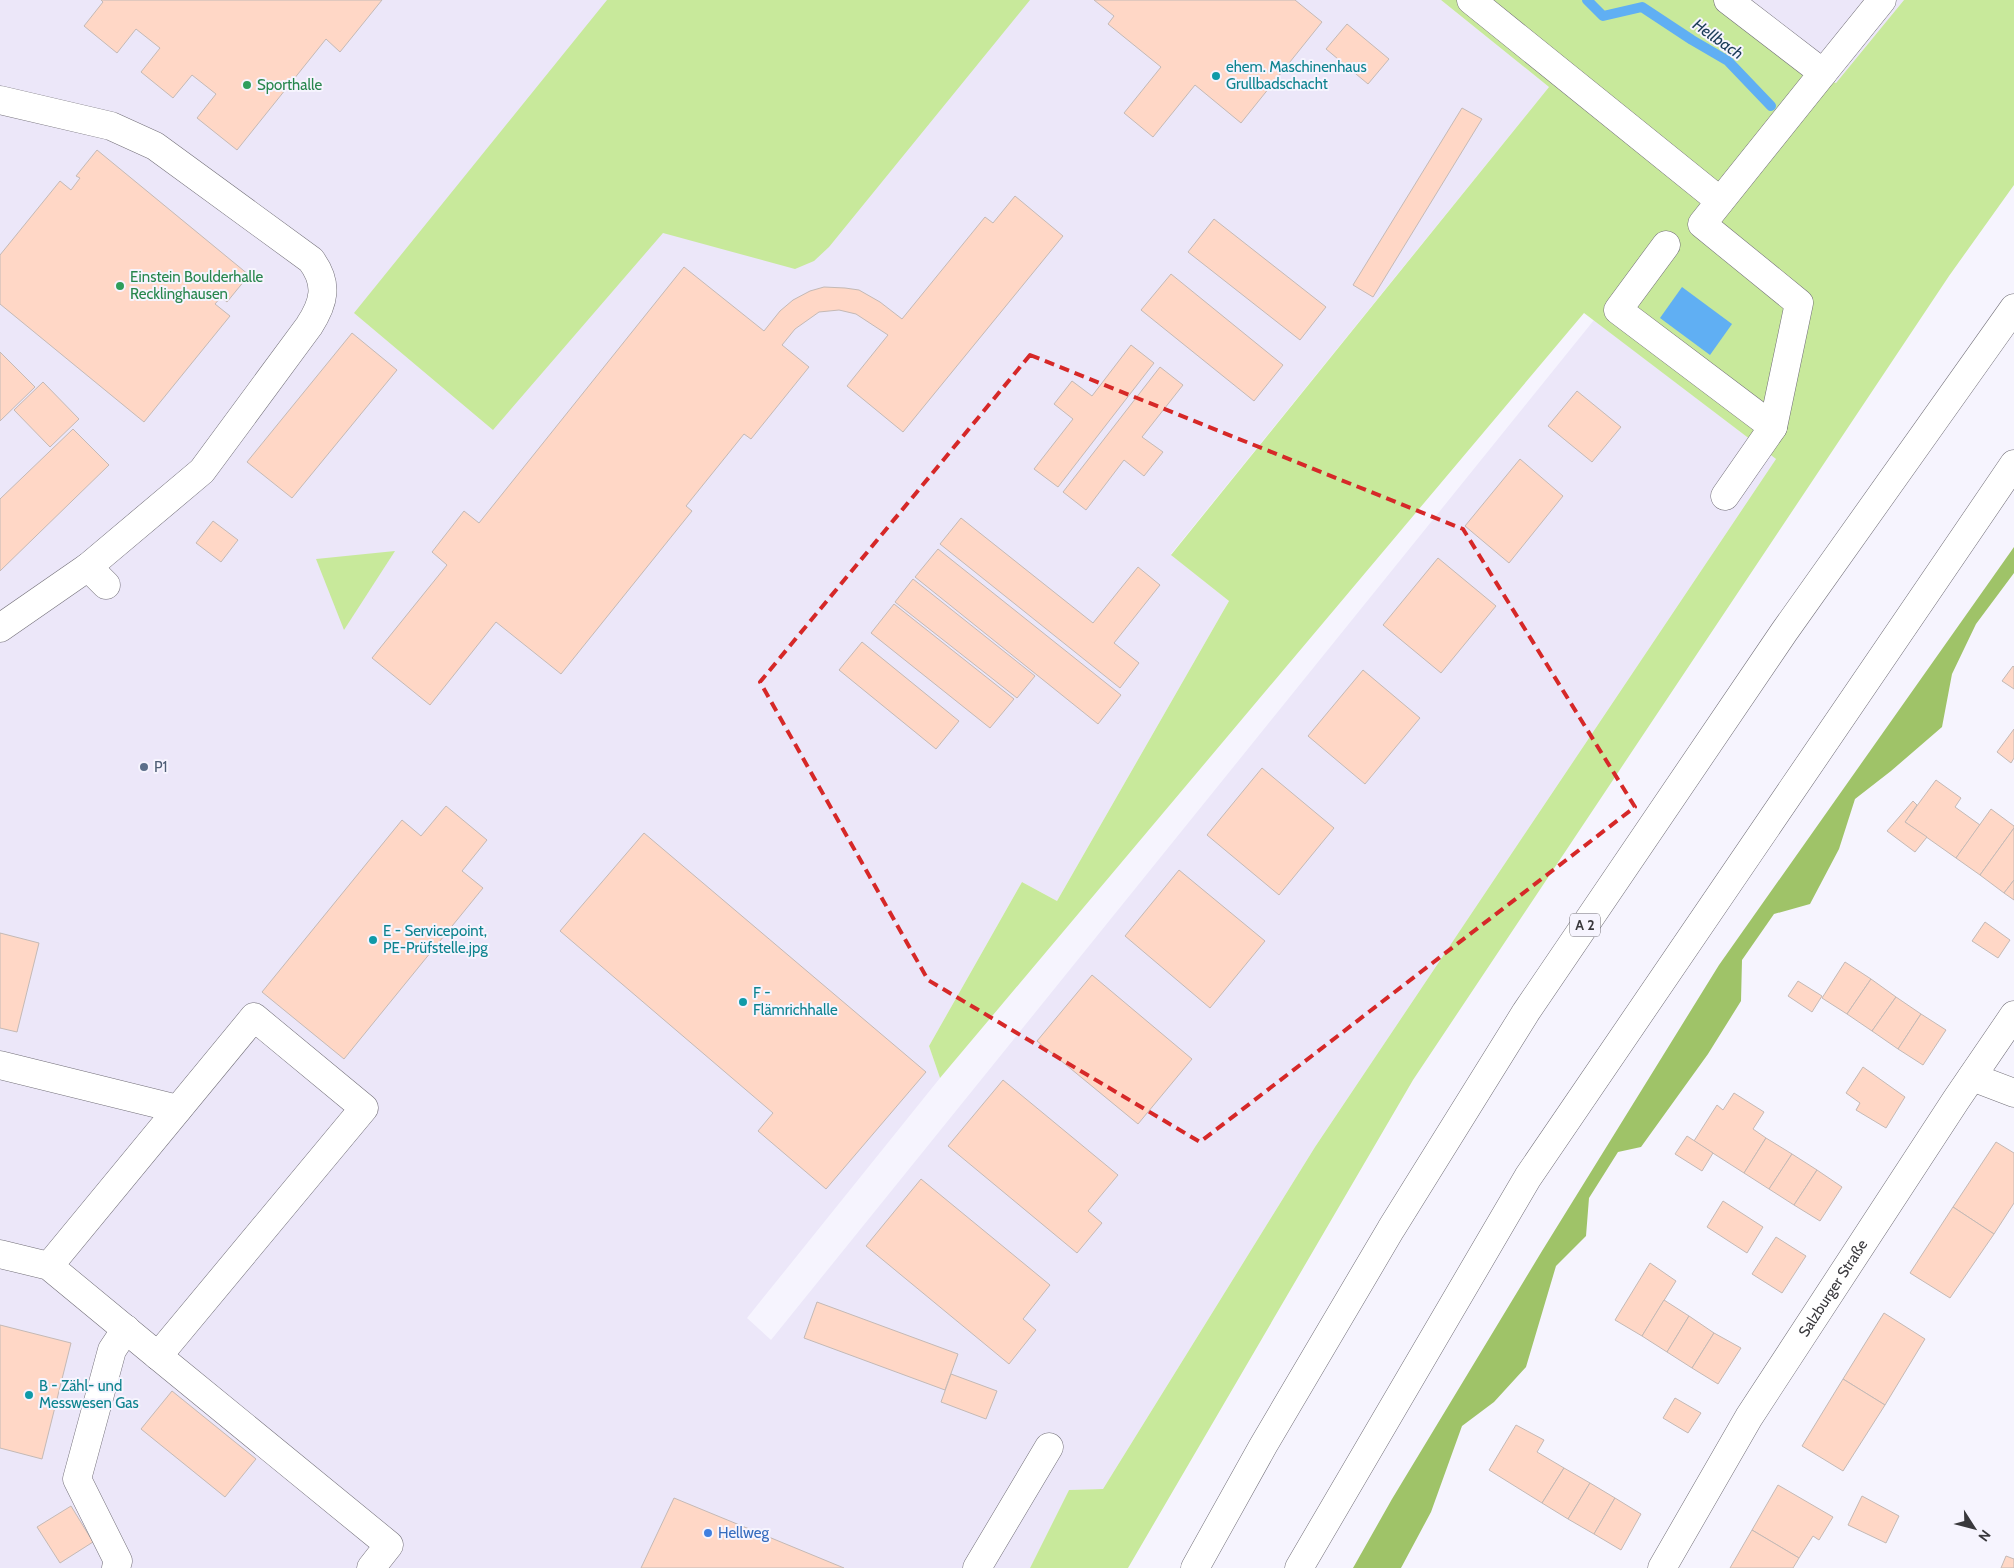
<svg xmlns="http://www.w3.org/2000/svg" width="2014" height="1568" font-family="Cabin,sans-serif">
  <rect width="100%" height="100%" fill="#f6f4fe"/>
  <g fill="#ece7f9">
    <path d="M0 0H1441L1549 87 1171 554 1229 601 1057 901 1022 882 929 1046 940 1078 747 1318 771 1340 1594 320 1776 459 1315 1147 1103 1489 1069 1490 1030 1568H0Z"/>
    <path d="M1725 0H1904L1836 83 1806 72Z"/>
  </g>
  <g fill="#c8e99b">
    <path d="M607 0H1030L829 247 814 261 795 269 663 233 493 430 354 313Z"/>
    <path d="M1441 0H1725L1806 72 1836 83 1904 0H2014V185L1949 276 1413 1080 1128 1568H1030L1069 1490 1103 1489 1315 1147 1776 459 1584 313 940 1078 929 1046 1022 882 1057 901 1229 601 1171 555 1549 87Z"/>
    <path d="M395 551 344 630 316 559Z"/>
  </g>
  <path fill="#9fc368" d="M2014 547V573L1976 624 1952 674 1942 727 1891 771 1855 799 1839 849 1810 904 1774 914 1742 960 1741 1001 1708 1054 1641 1147 1618 1152 1589 1198 1586 1236 1556 1266 1526 1367 1494 1402 1462 1426 1431 1512 1401 1568H1353L1392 1499 1542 1251 1719 965Z"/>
  <path fill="#60aff3" d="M1682 287 1732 324 1710 355 1660 318Z"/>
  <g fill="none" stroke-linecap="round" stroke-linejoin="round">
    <path stroke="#60aff3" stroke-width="10" d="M1587 0 1603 16 1642 7 1692 40 1728 61 1771 106"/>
  </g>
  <g fill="#ffd7c6" stroke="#c4b9b5">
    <path d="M101 0H382L340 52 326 39 237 150 197 118 216 94 192 75 173 98 141 72 160 48 136 29 117 53 84 26 103 2Z"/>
    <path d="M1094 0H1295L1322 22 1241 123 1195 85 1153 137 1124 113 1161 67 1108 24 1114 16Z"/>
    <path d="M1347 24 1389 59 1368 84 1326 49Z"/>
    <path d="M1462 108 1482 119 1373 297 1353 285Z"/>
    <path d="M97 150 249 275 227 302 221 297 215 304 230 316 144 422 0 304V255L60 181 71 190 80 178 76 176Z"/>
    <path d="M1015 196 1063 236 903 432 847 386 888 335 856 314 839 310 819 312 795 329 782 345 809 367 751 439 744 434 686 506 692 511 561 674 496 622 430 705 372 658 447 565 432 552 464 511 479 523 684 267 764 331 780 311 793 300 810 291 824 287 845 288 859 290 880 302 902 319 985 217 993 223Z"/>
    <path d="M1214 219 1326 307 1300 340 1188 252Z"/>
    <path d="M1171 274 1283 365 1254 401 1141 310Z"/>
    <path d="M352 333 397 370 292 498 247 462Z"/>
    <path d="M1131 345 1154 363 1058 487 1034 469 1073 419 1054 404 1072 381 1092 396Z"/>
    <path d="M0 352 35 387 0 421Z"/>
    <path d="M1160 367 1183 385 1142 437 1163 452 1144 476 1124 460 1086 510 1063 492Z"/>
    <path d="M43 382 79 419 50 447 14 410Z"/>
    <path d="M1577 391 1621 427 1592 462 1548 426Z"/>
    <path d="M73 429 109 465 0 571V499Z"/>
    <path d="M1520 459 1563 496 1509 563 1465 526Z"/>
    <path d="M961 518 1093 623 1138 567 1160 585 1114 643 1139 663 1120 688 940 544Z"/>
    <path d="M213 521 238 540 221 562 196 543Z"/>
    <path d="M938 549 1121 695 1098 724 915 577Z"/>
    <path d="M1438 558 1496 606 1441 673 1383 625Z"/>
    <path d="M913 579 1035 676 1017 698 895 602Z"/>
    <path d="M894 604 1014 699 990 728 871 633Z"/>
    <path d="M862 642 959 721 936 749 839 670Z"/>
    <path d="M2013 666 2014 667V689L2002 681Z"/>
    <path d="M1363 670 1420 718 1365 784 1308 736Z"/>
    <path d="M2014 729V758L2011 763 1997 752Z"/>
    <path d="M1262 768 1334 828 1279 895 1207 835Z"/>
    <path d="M1936 780 1961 798 1955 807 1980 825 1956 858 1905 822Z"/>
    <path d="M1913 801 1917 805 1905 822 1927 837 1915 852 1887 831Z"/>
    <path d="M446 806 487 840 462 871 483 888 344 1059 262 992 402 820 421 836Z"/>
    <path d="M1991 809 2014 826V828L1980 875 1956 858Z"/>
    <path d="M2014 828V880L2004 893 1980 875Z"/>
    <path d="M644 833 926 1072 826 1189 758 1131 773 1113 560 931Z"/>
    <path d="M1179 870 1265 941 1210 1008 1125 936Z"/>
    <path d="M2014 880V900L2004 893Z"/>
    <path d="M1985 922 2010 940 1998 958 1972 941Z"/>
    <path d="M0 933 39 943 17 1032 0 1028Z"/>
    <path d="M1845 962 1871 979 1847 1014 1822 998Z"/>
    <path d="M1092 975 1192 1059 1138 1124 1037 1041Z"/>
    <path d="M1871 979 1896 997 1872 1031 1847 1014Z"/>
    <path d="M1798 981 1822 996 1812 1012 1788 996Z"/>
    <path d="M1896 997 1921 1014 1898 1049 1872 1031Z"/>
    <path d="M1921 1014 1946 1030 1923 1065 1898 1049Z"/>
    <path d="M1863 1067 1905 1097 1886 1128 1856 1110 1860 1103 1846 1093Z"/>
    <path d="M1003 1080 1118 1175 1088 1211 1102 1223 1077 1253 948 1146Z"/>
    <path d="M1734 1093 1764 1112 1753 1129 1766 1138 1744 1173 1694 1141 1717 1105 1723 1110Z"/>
    <path d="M1687 1136 1713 1153 1702 1171 1675 1154Z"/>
    <path d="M1766 1138 1792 1154 1769 1189 1744 1173Z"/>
    <path d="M1996 1142 2014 1153V1203L1994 1234 1953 1207Z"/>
    <path d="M1792 1154 1817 1170 1794 1205 1769 1189Z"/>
    <path d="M1817 1170 1842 1187 1820 1221 1794 1205Z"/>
    <path d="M921 1179 1050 1285 1023 1319 1036 1330 1009 1364 866 1246Z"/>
    <path d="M1723 1201 1763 1227 1747 1253 1707 1227Z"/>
    <path d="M1953 1207 1994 1234 1950 1298 1910 1273Z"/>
    <path d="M1776 1237 1806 1256 1782 1293 1752 1274Z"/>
    <path d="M1650 1263 1676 1281 1642 1336 1615 1320Z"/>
    <path d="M1664 1300 1689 1316 1667 1352 1642 1336Z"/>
    <path d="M817 1302 958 1354 945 1390 804 1338Z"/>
    <path d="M1884 1313 1925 1339 1885 1405 1843 1379Z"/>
    <path d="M1689 1316 1714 1333 1692 1368 1667 1352Z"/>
    <path d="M0 1325 71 1343 42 1459 0 1448Z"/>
    <path d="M1714 1333 1741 1348 1718 1384 1692 1368Z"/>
    <path d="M951 1374 997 1391 986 1419 941 1402Z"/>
    <path d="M1843 1379 1885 1405 1843 1471 1802 1446Z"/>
    <path d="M172 1391 256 1459 225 1497 141 1429Z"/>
    <path d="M1675 1398 1701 1413 1688 1433 1663 1418Z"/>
    <path d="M1516 1425 1544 1440 1537 1452 1564 1468 1542 1503 1489 1470Z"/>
    <path d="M1564 1468 1590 1483 1568 1519 1542 1503Z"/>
    <path d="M1590 1483 1615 1498 1594 1534 1568 1519Z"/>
    <path d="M1778 1485 1833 1517 1819 1540 1813 1536 1799 1558 1752 1530Z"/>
    <path d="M1862 1496 1899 1516 1886 1543 1848 1525Z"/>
    <path d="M674 1498 844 1568H641Z"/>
    <path d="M1615 1498 1641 1514 1621 1550 1594 1534Z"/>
    <path d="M71 1506 93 1542 60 1563 37 1527Z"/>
    <path d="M1752 1530 1799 1558 1793 1568H1730Z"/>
    <path d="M2006 1556 2014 1559V1568H2001Z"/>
  </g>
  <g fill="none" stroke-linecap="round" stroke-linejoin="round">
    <defs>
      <g id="minor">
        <path d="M1471 0 1720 201"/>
        <path d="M1728 0 1823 73 1702 224 1799 303 1773 427"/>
        <path d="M1823 73 1882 0"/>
        <path d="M0 100 111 126 155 146 311 260C329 284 324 303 309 326L202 471 88 567"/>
        <path d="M1666 245 1618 310 1773 427 1725 496"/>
        <path d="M0 628 88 567 106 585"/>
        <path d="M0 1065 178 1109"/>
        <path d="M1972 1077 2014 1093"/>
        <path d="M0 1254 49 1266 158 1356 364 1108 254 1017 49 1266"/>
        <path d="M158 1356 389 1545 371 1568"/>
        <path d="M116 1568 118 1561 77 1479 112 1350 126 1329"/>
        <path d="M977 1568 1049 1447"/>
        <path id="s1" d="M1662 1568 1749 1417 1956 1100 2014 1015"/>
      </g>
      <g id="highway">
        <path d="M1195 1568 1263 1446 1391 1229 1526 1012 1784 632 2014 308"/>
        <path d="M1299 1568 1528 1177 2014 464"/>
      </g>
    </defs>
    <use href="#minor" stroke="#726f78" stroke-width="29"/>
    <use href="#highway" stroke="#726f78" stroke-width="29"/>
    <use href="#minor" stroke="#fff" stroke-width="28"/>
    <use href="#highway" stroke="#fff" stroke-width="28"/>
  </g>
  <path fill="none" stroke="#d62828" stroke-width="4" stroke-dasharray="10 6" stroke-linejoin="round" d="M1030 355 1463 529 1635 807 1200 1142 928 980 760 682Z"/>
  <g fill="#0f9aa8" stroke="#f6f4fe" stroke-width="2">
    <circle cx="1216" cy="76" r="5"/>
    <circle cx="373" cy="940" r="5"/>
    <circle cx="743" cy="1002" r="5"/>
    <circle cx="29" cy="1395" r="5"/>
  </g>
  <g fill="#2e9e5b" stroke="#f6f4fe" stroke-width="2">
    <circle cx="247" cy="85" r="5"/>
    <circle cx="120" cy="286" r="5"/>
  </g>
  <circle fill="#5c6f8a" stroke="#f6f4fe" stroke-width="2" cx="144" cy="767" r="5"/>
  <circle fill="#3f7fe0" stroke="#f6f4fe" stroke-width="2" cx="708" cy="1533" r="5"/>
  <g text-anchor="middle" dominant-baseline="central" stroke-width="4" stroke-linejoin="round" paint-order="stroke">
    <rect fill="#f6f4fe" stroke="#727076" stroke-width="1" x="1570" y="913.5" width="30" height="23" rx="4"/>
    <g font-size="14" font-weight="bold" fill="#39383c">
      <text x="1585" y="925">A 2</text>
    </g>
    <g font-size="15" fill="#0d838f" stroke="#f6f4fe" text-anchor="start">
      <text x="1226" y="67">ehem. Maschinenhaus<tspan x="1226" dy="17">Grullbadschacht</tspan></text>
      <text x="383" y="931">E - Servicepoint,<tspan x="383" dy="17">PE-Prüfstelle.jpg</tspan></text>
      <text x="753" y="993">F -<tspan x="753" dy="17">Flämrichhalle</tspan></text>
      <text x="39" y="1386">B - Zähl- und<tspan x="39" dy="17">Messwesen Gas</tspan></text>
    </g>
    <g font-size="15" fill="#27864d" stroke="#f6f4fe" text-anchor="start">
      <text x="257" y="85">Sporthalle</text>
      <text x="130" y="277">Einstein Boulderhalle<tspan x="130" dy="17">Recklinghausen</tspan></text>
    </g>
    <g font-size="15" fill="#4e5e75" stroke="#f6f4fe" text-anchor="start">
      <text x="154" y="767">P1</text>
    </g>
    <g font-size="15" fill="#39383c" stroke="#f6f4fe">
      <text stroke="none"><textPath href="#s1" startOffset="328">Salzburger Straße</textPath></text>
    </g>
    <g font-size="15" fill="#366cbe" stroke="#f6f4fe" text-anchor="start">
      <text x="718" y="1533">Hellweg</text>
    </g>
    <g font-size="16" font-style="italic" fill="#1a3b57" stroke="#f6f4fe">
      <text transform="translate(1718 39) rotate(35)">Hellbach</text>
    </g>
  </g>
  <g transform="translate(1974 1528) rotate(126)" stroke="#f6f4fe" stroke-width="4" paint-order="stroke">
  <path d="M0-4L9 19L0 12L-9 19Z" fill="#39383c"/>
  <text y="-8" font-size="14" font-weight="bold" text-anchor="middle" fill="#39383c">N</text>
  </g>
</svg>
